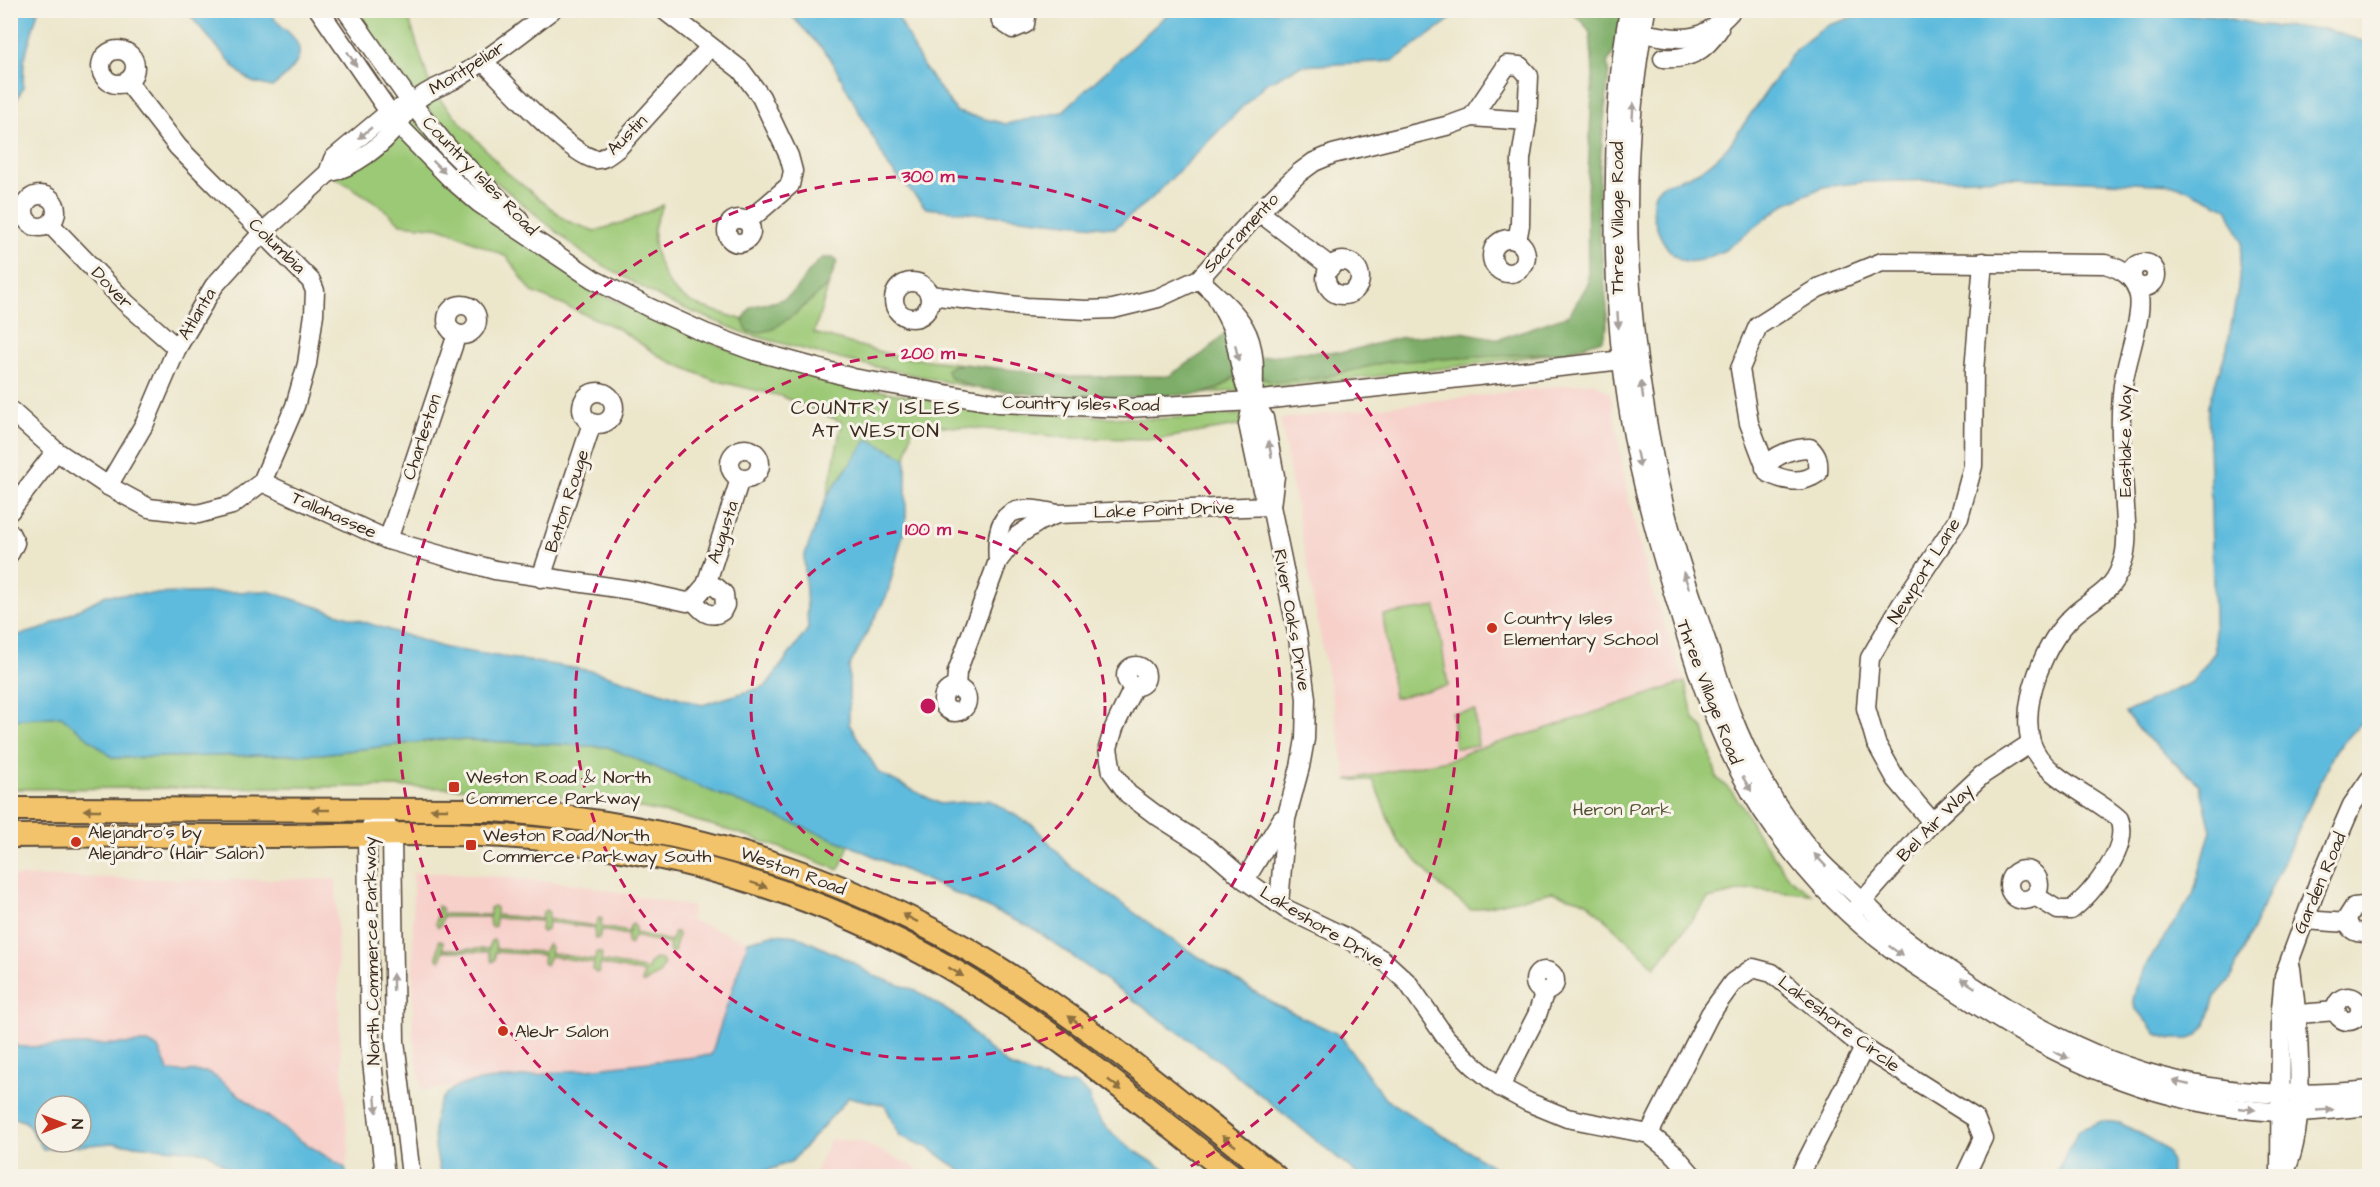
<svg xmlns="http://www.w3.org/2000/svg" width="2380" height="1187" font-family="'Architects Daughter',sans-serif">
  <rect width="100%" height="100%" fill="#f7f3e8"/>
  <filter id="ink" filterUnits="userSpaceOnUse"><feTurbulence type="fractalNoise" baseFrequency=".0167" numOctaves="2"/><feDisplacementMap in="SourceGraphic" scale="12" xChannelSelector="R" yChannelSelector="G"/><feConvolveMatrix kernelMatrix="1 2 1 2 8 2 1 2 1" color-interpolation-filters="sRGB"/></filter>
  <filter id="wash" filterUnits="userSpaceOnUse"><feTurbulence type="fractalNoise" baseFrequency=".008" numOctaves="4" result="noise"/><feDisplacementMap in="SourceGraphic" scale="24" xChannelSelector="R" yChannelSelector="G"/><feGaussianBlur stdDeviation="1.35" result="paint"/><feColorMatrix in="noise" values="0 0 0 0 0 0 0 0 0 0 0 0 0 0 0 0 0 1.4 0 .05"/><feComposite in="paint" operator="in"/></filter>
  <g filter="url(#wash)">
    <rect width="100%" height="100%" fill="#ece6cb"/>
    <g fill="#f7d0ca">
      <path d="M1593 382 1611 394 1626 487 1647 575 1685 682 1539 731 1473 750 1452 759 1347 780 1280 419Z"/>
      <path d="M413 873H455L578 884 693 907 690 920 748 941 711 1055 617 1065 422 1091 413 1037Z"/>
      <path d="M11 876 215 880 336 879 340 1045 349 1152 345 1168 195 1070 178 1072 169 1071 161 1054 21 1047 11 1044Z"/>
      <path d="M830 1139 862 1142 933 1176H814Z"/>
    </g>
    <g fill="#9cc976" stroke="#6c7a4a" stroke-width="1.5">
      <path d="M352 11H387L408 16 432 91 505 171 567 221 595 231 628 221 663 205C660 213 654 222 654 231 652 249 662 277 675 291 692 307 722 312 743 320L747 330 795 314 829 284 814 333 899 357 964 364 952 366 949 377 975 388 844 360 747 334 666 301 585 255 484 172 419 99Z"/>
      <path d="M412 104 517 236 595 292 744 356 845 384 929 400 1025 413 1152 419 1250 414 1248 424 1159 439 1066 438 1014 431 913 424 906 458 868 440 827 496 842 422 781 396 713 380 664 359 617 328 532 292 507 257 443 228 401 224 377 203 328 173Z"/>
      <path d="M1565 352 1400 374 1201 394 1220 388 1254 364 1321 378 1386 362Z"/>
      <path d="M1436 607 1448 686 1394 698 1383 615Z"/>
      <path d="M1685 682 1694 719 1704 729 1717 778 1732 792 1745 810 1753 827 1789 878 1812 894 1751 889 1708 899 1655 967 1587 902 1552 892 1471 910 1441 887 1397 840 1373 780H1347L1452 759 1473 750 1539 731Z"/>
      <path d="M1475 711 1478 746 1455 748 1452 713Z"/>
      <path d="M61 716 114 758 321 754 445 739 608 747 849 845 839 870C773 844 706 820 636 807 522 785 407 786 292 787 198 787 104 788 11 789V720Z"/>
      <path d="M438 906 442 908V914L490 915V908L493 906 496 908V915L542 919 543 912 546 910 549 913 548 919 595 926 599 918 602 919 601 927 629 932 630 926 633 924 635 927V933L671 941 674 932H677L678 935 674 952 671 953 669 950 670 944 634 936 630 945 627 943 628 935 601 930 599 938 595 939V928L548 922 547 930 543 932 541 930 542 921 496 918 495 926 492 927 490 926 489 917H442L441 925 438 927 436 924Z"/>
      <path d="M439 940 443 942V949H489L490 942 493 940 495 942 496 949 544 952 546 946 548 944 551 947 550 953 595 960 596 953 599 952 602 954 601 961 648 970 650 963 655 959 662 960 664 965 659 974 644 983H642L644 973 600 964 599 972 596 973 593 970 594 963 550 956 546 965 543 963 544 955 495 952V960L492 962 489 952 443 951 440 961 437 959Z"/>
    </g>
    <g fill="#7dad67" stroke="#5c6c42" stroke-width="1.5">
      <path d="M1569 11H1622L1620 43 1607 63 1609 70 1600 163 1598 216 1607 308V327L1602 340 1565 352 1386 362 1321 378 1271 382 1260 376 1254 364 1263 357 1300 352H1344L1399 338 1461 332 1499 339 1569 315 1588 284 1587 194 1593 72 1590 33 1583 22Z"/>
      <path d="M822 258H833L837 261 829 284 795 314 773 329 758 333 747 331 743 320 751 307C764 302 779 304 791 294 803 283 809 268 822 258Z"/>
      <path d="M1231 327 1235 376 1220 388 1201 394 1076 399 975 388 949 377 947 369 952 366 964 364 1072 377 1169 376 1207 351Z"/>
    </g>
    <g fill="#5fbbdd" stroke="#4d727e" stroke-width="1.5" fill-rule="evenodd">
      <path d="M11 10 38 11 24 60 23 87 11 111Z"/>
      <path d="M186 11H270C275 23 283 26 292 36 311 56 288 75 272 87L252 82 238 71Z"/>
      <path d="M787 11H895L923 66 957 112 1006 124 1062 112 1171 11H1459L1455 16 1393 61 1300 66 1265 84 1150 200 1115 228 926 208 889 167 829 56Z"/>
      <path d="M1861 15H2212L2261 25 2324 29 2369 43V706L2364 720 2334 753 2249 936 2230 980 2215 997 2205 1028 2197 1036 2189 1039H2171L2157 1034 2135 1008 2133 1000 2136 988 2147 963 2193 895 2211 830 2200 785 2144 735 2125 713 2192 682 2215 652 2208 405 2227 348 2238 288 2242 242 2227 208 2177 185 2015 178 1864 182 1823 187 1785 204 1725 250C1714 255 1697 264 1685 261 1663 256 1644 208 1657 190 1665 181 1681 180 1691 175 1705 169 1718 158 1728 147L1795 50 1826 26Z"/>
      <path d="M868 439 906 458V523L887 595 849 667V724L879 773 940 804 989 800 1034 826 1072 868 1178 944 1276 1005 1340 1035 1385 1099 1508 1176H1360L1219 1061 1034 929 849 845 713 792 608 747 445 739 321 754 113 758 61 716 11 720V637L42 629 106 595 268 591 445 648 593 671 702 705 766 686 808 629 804 557 827 496Z"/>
      <path d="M776 934 797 936 852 962 874 976 917 991 962 1020 979 1041 1009 1066 1060 1085 1075 1084 1089 1095C1093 1131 1147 1158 1175 1176H968L929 1148 900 1136 885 1105 849 1097 792 1161 754 1176H441C435 1151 425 1110 450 1091 463 1080 503 1079 521 1077 584 1069 648 1062 711 1055L748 941Z"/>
      <path d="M148 1043 158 1048 169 1071C183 1073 196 1070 210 1073L298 1139 345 1168 347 1176H238L207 1152 113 1143 43 1149 26 1122 11 1117V1044L21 1047ZM45 1106H81V1142H45Z"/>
      <path d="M2102 1121 2120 1123 2154 1141 2167 1151 2171 1163V1176H2055L2079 1130Z"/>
    </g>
  </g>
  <g filter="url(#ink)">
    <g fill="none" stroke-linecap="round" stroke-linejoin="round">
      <defs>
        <g id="minor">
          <path d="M319 10 398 125 451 179 479 203 593 279 650 308 705 333 751 350 853 378 997 403 1127 408 1253 401 1632 359"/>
          <path d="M346 10 412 104 449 149 519 219"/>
          <path d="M664 10 741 70 761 97 789 156 793 171 790 185 747 222"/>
          <path d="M1000 10 1001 21 1013 29 1025 24 1027 10"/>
          <path d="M1629 10C1619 66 1615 123 1615 179 1613 261 1617 344 1631 425 1642 488 1660 550 1679 612 1701 687 1728 765 1775 829 1808 875 1847 917 1893 950 1920 969 1949 986 1977 1005 2070 1066 2164 1106 2277 1112 2308 1113 2339 1109 2370 1106"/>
          <path d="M1646 10C1616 170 1626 335 1661 492 1672 542 1689 589 1705 637 1714 663 1722 691 1732 716 1752 767 1782 818 1818 859 1827 870 1840 880 1851 890 1867 905 1883 923 1901 936 1925 955 1951 971 1976 988 2102 1074 2217 1106 2370 1090"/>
          <path d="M1641 33C1684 40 1701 45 1732 10"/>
          <circle cx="118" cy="67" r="17"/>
          <path d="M1663 58C1689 60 1705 51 1719 29"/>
          <path d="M483 61C505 83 568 153 594 159 603 161 611 153 618 148L710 47"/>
          <path d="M1472 117 1507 65 1520 66 1529 76 1527 121"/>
          <path d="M328 173C354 167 382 146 398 124 406 114 411 103 422 96 433 88 447 84 459 77 491 58 521 33 552 10"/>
          <circle cx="40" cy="211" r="16"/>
          <path d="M1259 212 1331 267"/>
          <circle cx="739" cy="231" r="12"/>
          <path d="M50 224 126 303 177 348"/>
          <circle cx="1509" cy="256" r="17"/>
          <circle cx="1343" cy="278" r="17"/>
          <circle cx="2144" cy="275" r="12"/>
          <path d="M1199 279C1214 294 1233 308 1244 327 1257 349 1254 377 1253 401 1239 379 1240 353 1232 328 1228 318 1222 308 1217 298"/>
          <circle cx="912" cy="300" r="18"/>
          <path d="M930 295 1026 307 1086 310 1113 309 1158 298 1199 279 1259 212 1299 173 1314 162 1333 154 1450 125 1472 117 1527 121 1521 159 1520 225 1517 241"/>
          <circle cx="462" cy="320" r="15"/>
          <circle cx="598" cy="408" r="16"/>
          <path d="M10 410 56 451 108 486 149 508 198 514 232 505 262 482 295 406 307 364 314 314 315 291 311 281 178 147 127 81"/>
          <circle cx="745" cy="464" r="15"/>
          <path d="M1765 468C1774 454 1795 448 1810 448 1818 456 1819 462 1818 473 1801 485 1785 481 1768 473L1749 423 1740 369 1758 326 1818 288 1882 262 2105 264C2122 269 2135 277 2139 296 2143 317 2126 361 2123 385 2118 425 2123 467 2125 507 2126 523 2128 541 2124 557 2115 592 2098 594 2075 614 2045 641 2020 702 2031 742 2042 778 2094 795 2119 819 2131 847 2092 894 2071 910H2058L2035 896"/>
          <path d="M262 482 388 540 440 555 495 570 637 591 687 602 693 600 706 585 740 479"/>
          <path d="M108 486 145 423 177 348 214 286 262 233 328 173 333 159 388 113 412 104"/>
          <path d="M1271 506 1275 476 1264 418 1253 401 1248 424 1262 490 1271 506 1298 637 1306 699 1305 739 1300 767 1286 819 1279 904"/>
          <path d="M10 511 56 451"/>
          <path d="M10 533 15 543 10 553"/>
          <path d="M388 540 457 334"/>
          <path d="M998 561C994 512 1011 502 1057 514"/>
          <path d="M541 578 592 423"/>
          <path d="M693 600C701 610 709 620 722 611L725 605 724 594 716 587 706 585"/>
          <circle cx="1136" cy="676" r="10"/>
          <path d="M1134 686 1114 728 1108 748 1112 772 1128 794 1156 815 1208 848 1245 880 1286 909 1343 936 1383 960 1408 983 1446 1038 1473 1065 1500 1087 1528 1102 1567 1118 1649 1134 1675 1155 1693 1176"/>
          <path d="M956 688 957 672 998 561 1017 536 1040 521 1057 514 1271 506"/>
          <circle cx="955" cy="700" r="12"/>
          <path d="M379 810 392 836 395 1041 411 1176"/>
          <path d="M373 822 367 836 370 1044 385 1176"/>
          <path d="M1932 822 1896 779 1876 743 1866 708 1870 658 1901 605 1959 518 1973 466 1974 371 1983 262"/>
          <circle cx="2024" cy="885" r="15"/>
          <path d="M1245 880 1282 819"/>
          <path d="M2370 909 2363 906 2354 907 2347 918C2348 931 2359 936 2370 930"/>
          <path d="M1855 910 1932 822 1982 775 2031 743"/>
          <path d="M2304 920 2348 923"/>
          <circle cx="1545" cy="981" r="10"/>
          <circle cx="2348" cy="1009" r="12"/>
          <path d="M2286 1015 2336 1011"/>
          <path d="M1500 1087 1537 1015 1545 991"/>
          <path d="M1649 1134 1710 1014 1733 982 1753 968 1772 973 1864 1048 1975 1118 1983 1138 1965 1176"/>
          <path d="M2286 1169C2308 1123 2298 1018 2291 968"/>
          <path d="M1799 1176 1864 1048"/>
          <path d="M2280 1176 2281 1008 2284 976 2319 881 2352 805 2370 779"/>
        </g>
        <g id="major">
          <path d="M10 809 493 810C673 823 843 870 997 967 1094 1028 1185 1106 1275 1176"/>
          <path d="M10 836C99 835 187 836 275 836 367 835 460 830 552 840 689 855 825 897 946 966 1049 1025 1140 1104 1233 1176"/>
        </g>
      </defs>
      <use href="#minor" stroke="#564638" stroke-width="21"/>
      <use href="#major" stroke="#564638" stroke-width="26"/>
      <use href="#minor" stroke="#fff" stroke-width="18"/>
      <use href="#major" stroke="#f2c36a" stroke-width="22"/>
    </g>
    <defs><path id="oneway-solid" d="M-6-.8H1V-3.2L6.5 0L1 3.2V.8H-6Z" transform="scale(1.5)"/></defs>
    <g fill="#a79f9a">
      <use href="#oneway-solid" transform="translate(352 59) rotate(57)"/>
      <use href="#oneway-solid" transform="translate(1633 111) rotate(-86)"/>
      <use href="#oneway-solid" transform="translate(365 133) rotate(140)"/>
      <use href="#oneway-solid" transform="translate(439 167) rotate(45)"/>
      <use href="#oneway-solid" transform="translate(1618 320) rotate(86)"/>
      <use href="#oneway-solid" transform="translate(1237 353) rotate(78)"/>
      <use href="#oneway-solid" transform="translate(1642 390) rotate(-98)"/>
      <use href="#oneway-solid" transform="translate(1270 449) rotate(-101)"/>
      <use href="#oneway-solid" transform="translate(1638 459) rotate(78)"/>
      <use href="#oneway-solid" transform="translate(1686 580) rotate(-109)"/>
      <use href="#oneway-solid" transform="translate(1747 784) rotate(59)"/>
      <use href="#oneway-solid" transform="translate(1820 860) rotate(-133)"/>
      <use href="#oneway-solid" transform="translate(1896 951) rotate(35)"/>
      <use href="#oneway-solid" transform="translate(393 982) rotate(-91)"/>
      <use href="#oneway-solid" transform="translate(1968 983) rotate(-146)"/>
      <use href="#oneway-solid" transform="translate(2061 1055) rotate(25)"/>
      <use href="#oneway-solid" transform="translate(2181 1083) rotate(-167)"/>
      <use href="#oneway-solid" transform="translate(376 1104) rotate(84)"/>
      <use href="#oneway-solid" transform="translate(2247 1109) rotate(6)"/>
      <use href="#oneway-solid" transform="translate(2325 1110) rotate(-3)"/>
    </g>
    <g fill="#8d6f40">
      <use href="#oneway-solid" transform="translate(439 809) rotate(180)"/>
      <use href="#oneway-solid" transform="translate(92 810) rotate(-180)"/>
      <use href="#oneway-solid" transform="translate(321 810) rotate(180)"/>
      <use href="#oneway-solid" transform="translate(759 885) rotate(18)"/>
      <use href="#oneway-solid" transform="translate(910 918) rotate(-153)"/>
      <use href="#oneway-solid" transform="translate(956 972) rotate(31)"/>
      <use href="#oneway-solid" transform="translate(1075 1021) rotate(-143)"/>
      <use href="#oneway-solid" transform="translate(1115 1085) rotate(38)"/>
      <use href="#oneway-solid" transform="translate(1229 1141) rotate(-142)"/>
    </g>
  </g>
  <g fill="none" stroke="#c2185b" stroke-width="3" stroke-dasharray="10 8">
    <circle cx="928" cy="706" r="177"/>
    <circle cx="928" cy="706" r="353"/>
    <path d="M683 1176A530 530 0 1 1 1173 1176"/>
  </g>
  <g fill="#c8321e" stroke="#f7f3e8" stroke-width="2">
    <circle cx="1492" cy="628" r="6"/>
    <rect x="448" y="781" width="12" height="12" rx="3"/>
    <circle cx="76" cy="842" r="6"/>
    <rect x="465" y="839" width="12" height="12" rx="3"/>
    <circle cx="503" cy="1031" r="6"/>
  </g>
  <g text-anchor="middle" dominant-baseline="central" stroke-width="6" stroke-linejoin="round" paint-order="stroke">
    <g font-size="18" fill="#3b2a1e" stroke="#f7f3e8">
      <text transform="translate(467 68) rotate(-32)">Montpeliar</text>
      <text transform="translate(627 135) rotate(-45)">Austin</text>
      <text transform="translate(480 176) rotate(46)">Country Isles Road</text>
      <text transform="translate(1617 218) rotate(-90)">Three Village Road</text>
      <text transform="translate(1241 233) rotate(-47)">Sacramento</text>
      <text transform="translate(277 246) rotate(44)">Columbia</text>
      <text transform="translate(112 288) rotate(46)">Dover</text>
      <text transform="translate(197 314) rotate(-59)">Atlanta</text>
      <text transform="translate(1081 404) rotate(1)">Country Isles Road</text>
      <text transform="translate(422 437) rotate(-72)">Charleston</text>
      <text transform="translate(2125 441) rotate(-90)">Eastlake Way</text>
      <text transform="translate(567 501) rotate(-72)">Baton Rouge</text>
      <text transform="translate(1164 510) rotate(-2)">Lake Point Drive</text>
      <text transform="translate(334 515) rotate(24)">Tallahassee</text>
      <text transform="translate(723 532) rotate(-72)">Augusta</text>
      <text transform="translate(1924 571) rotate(-58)">Newport Lane</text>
      <text transform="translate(1292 620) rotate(80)">River Oaks Drive</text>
      <text transform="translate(1709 692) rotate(69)">Three Village Road</text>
      <text transform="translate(1935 823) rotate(-46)">Bel Air Way</text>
      <text transform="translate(793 871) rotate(20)">Weston Road</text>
      <text transform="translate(2320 883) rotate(-67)">Garden Road</text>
      <text transform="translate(1322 927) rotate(31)">Lakeshore Drive</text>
      <text transform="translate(372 951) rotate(-91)">North Commerce Parkway</text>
      <text transform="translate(1839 1024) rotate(37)">Lakeshore Circle</text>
    </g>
    <g font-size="18" fill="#3b2a1e" stroke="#f7f3e8" text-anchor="start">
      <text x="1504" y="618">Country Isles<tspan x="1504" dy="21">Elementary School</tspan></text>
      <text x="466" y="777">Weston Road &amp; North<tspan x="466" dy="21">Commerce Parkway</tspan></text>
      <text x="88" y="832">Alejandro’s by<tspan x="88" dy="21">Alejandro (Hair Salon)</tspan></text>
      <text x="483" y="835">Weston Road/North<tspan x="483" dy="21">Commerce Parkway South</tspan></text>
      <text x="515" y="1031">AleJr Salon</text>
    </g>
    <g font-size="18" fill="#535234" stroke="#f7f3e8">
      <text x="1622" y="809">Heron Park</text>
    </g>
    <g font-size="20" letter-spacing="1.5" fill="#3b2a1e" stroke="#f7f3e8">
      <text x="876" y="408">COUNTRY ISLES<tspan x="876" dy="23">AT WESTON</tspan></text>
    </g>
  </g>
  <circle cx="928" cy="706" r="9" fill="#c2185b" stroke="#f7f3e8" stroke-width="3"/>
  <g font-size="18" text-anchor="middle" font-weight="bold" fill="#c2185b" stroke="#f7f3e8" stroke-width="6" stroke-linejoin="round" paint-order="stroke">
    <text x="928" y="182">300 m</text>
    <text x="928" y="359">200 m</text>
    <text x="928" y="535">100 m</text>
  </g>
  <rect width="2380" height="1187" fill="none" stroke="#f7f3e8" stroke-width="36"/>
  <g transform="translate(63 1124) rotate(90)"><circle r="28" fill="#f7f3e8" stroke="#aca397" stroke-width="1.5"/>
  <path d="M0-4.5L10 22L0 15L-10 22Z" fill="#c8321e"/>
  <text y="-9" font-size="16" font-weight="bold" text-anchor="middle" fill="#3b2a1e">N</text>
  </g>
</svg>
